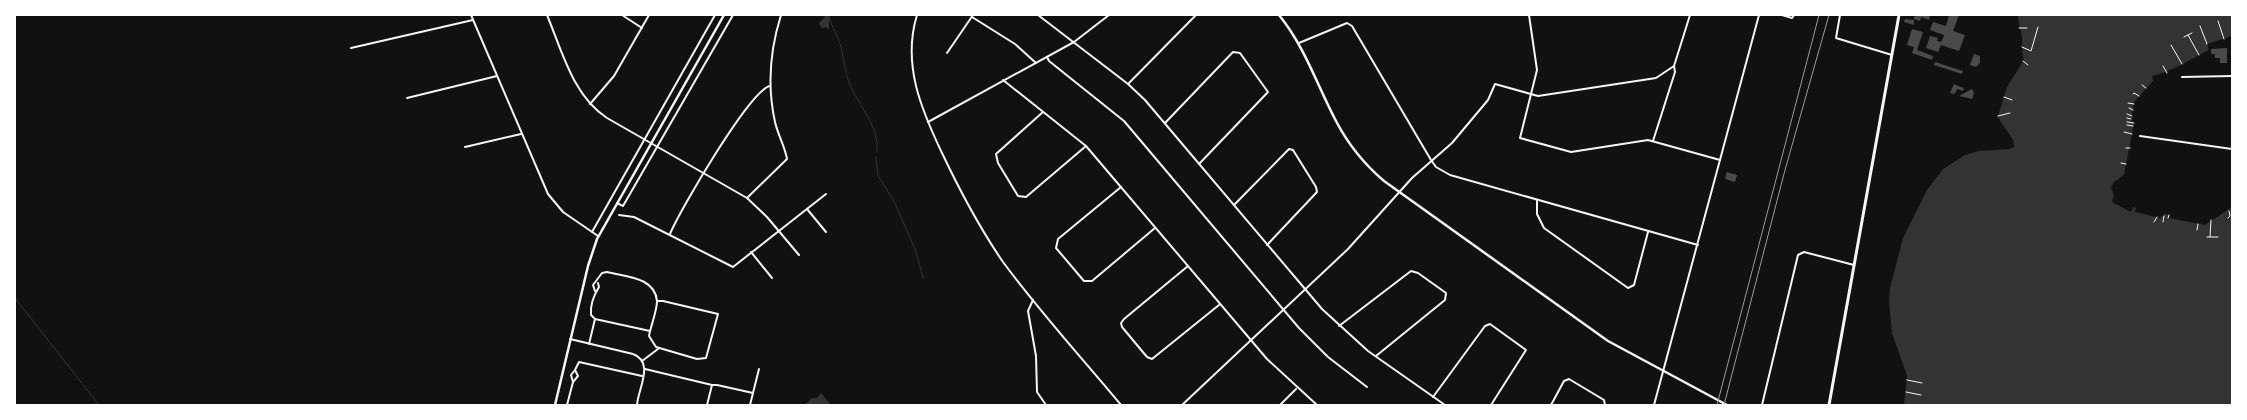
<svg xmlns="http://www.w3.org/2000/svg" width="2247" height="420" font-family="Overpass,sans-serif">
  <rect width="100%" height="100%" fill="#111"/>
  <g fill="#333">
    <path d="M823 15H829V30L826 27 822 29 819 23 825 17Z"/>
    <path d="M2018 15H2232V36L2207 44 2209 50C2189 60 2173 71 2152 76L2153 81 2134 102 2131 120 2134 123 2124 175 2114 182 2111 187 2114 196 2112 201 2114 203 2131 212 2133 207 2136 208 2135 212 2160 218 2165 214 2170 215 2169 218 2205 225 2232 207V405H1904L1907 376 1892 333 1889 302 1890 288 1903 238 1927 190 1943 169 1965 155 1979 151 2009 149 2014 147C2016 138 2002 128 1998 116L2007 87 2024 60C2021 52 2023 47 2022 39 2022 31 2018 24 2018 15Z"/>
    <path d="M821 393 831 405H805L812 398H817Z"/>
  </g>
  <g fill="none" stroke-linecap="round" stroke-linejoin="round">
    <g stroke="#333" stroke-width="1">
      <path d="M829 15C831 28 838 35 841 47 844 60 845 73 850 85 860 108 879 125 877 152"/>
      <path d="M876 157 878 176 895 203 916 252 923 278"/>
      <path d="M15 298 99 405"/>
    </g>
  </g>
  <g fill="#4a4a4a">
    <path d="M1915 15H1928L1930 16 1929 20 1921 17 1920 21 1914 19Z"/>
    <path d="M1949 15H1959L1953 31 1965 35 1959 51 1941 45 1938 52 1926 48 1930 36 1938 38 1937 41 1941 42 1943 38 1944 35 1930 30 1933 22 1946 26Z"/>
    <path d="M1905 19 1914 20V25L1904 22Z"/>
    <path d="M1912 29 1923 32 1917 50 1933 56 1932 60 1912 53 1914 47 1907 45Z"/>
    <path d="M2227 48V63H2220V58H2215V54H2211V49Z"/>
    <path d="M1974 54 1980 56V63L1976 67 1970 65Z"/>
    <path d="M1935 62 1963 71 1962 74 1934 65Z"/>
    <path d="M1954 84 1958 86 1964 88 1963 91 1957 89 1955 94 1950 93Z"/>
    <path d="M1972 89 1974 93 1972 99 1959 96Z"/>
    <path d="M1727 172 1737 175 1735 182 1725 179Z"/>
  </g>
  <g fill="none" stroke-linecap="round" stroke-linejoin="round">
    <g stroke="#f5f5f5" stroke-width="1">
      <path d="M2218 21 2224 39"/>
      <path d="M2200 26 2207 44"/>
      <path d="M2019 28H2027"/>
      <path d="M2188 35 2199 55"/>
      <path d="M2184 37 2192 33"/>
      <path d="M2171 45 2182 64"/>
      <path d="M2022 47 2031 51 2038 27"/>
      <path d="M2023 61 2028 65"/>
      <path d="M2163 66 2167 73"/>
      <path d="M2142 85 2146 88"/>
      <path d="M2133 94 2134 93 2139 96"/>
      <path d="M2004 97 2012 100"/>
      <path d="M2128 103 2134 104"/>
      <path d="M2129 108 2133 110"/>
      <path d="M2127 114 2132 116"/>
      <path d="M1998 116 2010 113"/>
      <path d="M2127 118 2131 119"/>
      <path d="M2127 122 2134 123"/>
      <path d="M2127 125 2133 126"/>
      <path d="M2124 132 2132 134"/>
      <path d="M2126 148H2130"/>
      <path d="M2121 163 2126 164"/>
      <path d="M2168 218 2169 215"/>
      <path d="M2228 218 2230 216 2229 211"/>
      <path d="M2154 222 2157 217"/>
      <path d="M2163 222 2164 216"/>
      <path d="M2197 230 2198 224"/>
      <path d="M2207 237H2218"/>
      <path d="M2210 237 2211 220"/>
      <path d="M1907 380 1922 383"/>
      <path d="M1906 392 1921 395"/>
    </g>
    <g stroke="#f5f5f5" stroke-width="2">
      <path d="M471 15 548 194 563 212 598 236"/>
      <path d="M547 15C562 51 573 96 607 118L747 198 767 217 799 255"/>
      <path d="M622 15 642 28"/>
      <path d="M917 15C902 64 921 109 942 153 960 191 979 227 1003 262 1040 312 1082 358 1121 405"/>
      <path d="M1038 15 1128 84 1145 100 1322 309 1368 351 1445 405"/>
      <path d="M1529 15 1537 70 1520 138 1571 152 1648 140 1720 160"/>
      <path d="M1782 15 1792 18 1794 15"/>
      <path d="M1840 15 1836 38 1892 55"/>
      <path d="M972 17 1015 44 1036 63"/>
      <path d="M1299 43 1347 23 1352 26 1431 160 1436 167 1450 175 1698 245"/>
      <path d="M351 48 473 20"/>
      <path d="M947 53 973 15"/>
      <path d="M1047 57 1049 61 1124 121 1299 328 1328 357 1367 387"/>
      <path d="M2182 77 2232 76"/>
      <path d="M1003 80 1086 146 1267 359 1317 405"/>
      <path d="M1128 84 1196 15"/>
      <path d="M407 98 497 76"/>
      <path d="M590 104 614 76 649 15"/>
      <path d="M1043 112 996 154 998 163 1018 196 1026 197 1086 146"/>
      <path d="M928 122 1074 42 1109 15"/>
      <path d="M1165 123 1233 52 1240 53 1268 92 1199 164"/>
      <path d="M2140 136 2232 149"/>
      <path d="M1653 141 1675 72 1674 66"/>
      <path d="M465 147 521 134"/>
      <path d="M1121 187 1058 239 1056 248 1084 281H1092L1155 228"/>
      <path d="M747 198 787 159C785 147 778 135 775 122 767 86 770 50 781 15"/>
      <path d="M1537 201V214L1544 228 1628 288 1634 285 1648 232"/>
      <path d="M617 203 623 206 733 15"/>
      <path d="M1234 205 1289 149 1293 150 1316 187 1317 192 1267 245"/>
      <path d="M807 209 826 232"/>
      <path d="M619 215 634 217 733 267 826 194"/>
      <path d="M592 232 715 15"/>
      <path d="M670 234C680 210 750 90 770 86"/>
      <path d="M751 252 772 278"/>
      <path d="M1188 266 1124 319 1121 323 1122 327 1147 357 1152 359 1219 305"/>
      <path d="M595 291 593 285 602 273 607 272C626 277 655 277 657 301 657 311 651 325 649 336L656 347 697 359 706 358 718 314 663 301H657"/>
      <path d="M1033 300 1028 311 1036 356 1037 392 1046 405"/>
      <path d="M595 319 650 331"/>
      <path d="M1339 326 1411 271 1418 273 1446 293 1445 300 1376 356"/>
      <path d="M570 339 633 354C655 362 638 389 637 405"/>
      <path d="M589 344 595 319 591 315C590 305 594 295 599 287L598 283"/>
      <path d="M642 361 658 349"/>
      <path d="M645 369 712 385 707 405"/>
      <path d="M573 382 571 375 575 370"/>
      <path d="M712 385H717L753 393"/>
      <path d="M1433 397 1485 326 1490 324 1526 350 1491 405"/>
      <path d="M567 405 573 382 578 376 575 370 579 362 642 376"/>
      <path d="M750 405 759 369"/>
      <path d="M1182 405 1348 249 1412 178 1452 143 1488 100 1495 84 1538 96 1656 78 1674 66 1690 15"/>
      <path d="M1280 405 1296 389"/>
      <path d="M1551 405 1564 381 1569 379 1604 400 1605 405"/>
      <path d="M1654 405 1759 15"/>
      <path d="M1762 405 1798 255 1804 252 1854 265"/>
    </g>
    <g stroke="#f5f5f5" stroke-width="2.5">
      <path d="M1279 15C1305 47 1317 85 1336 121 1348 144 1364 164 1384 181L1608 341 1727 405"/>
      <path d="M555 405 588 266 597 239 724 15"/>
    </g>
    <path stroke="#f5f5f5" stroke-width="3" d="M1829 405 1899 15"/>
    <path stroke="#9a9a9a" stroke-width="1" d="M1724 405 1785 170 1829 15"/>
    <path stroke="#9a9a9a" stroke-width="1" d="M1717 405 1819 15"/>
  </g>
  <rect width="2247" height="420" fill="none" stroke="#ffffff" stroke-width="32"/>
</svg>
